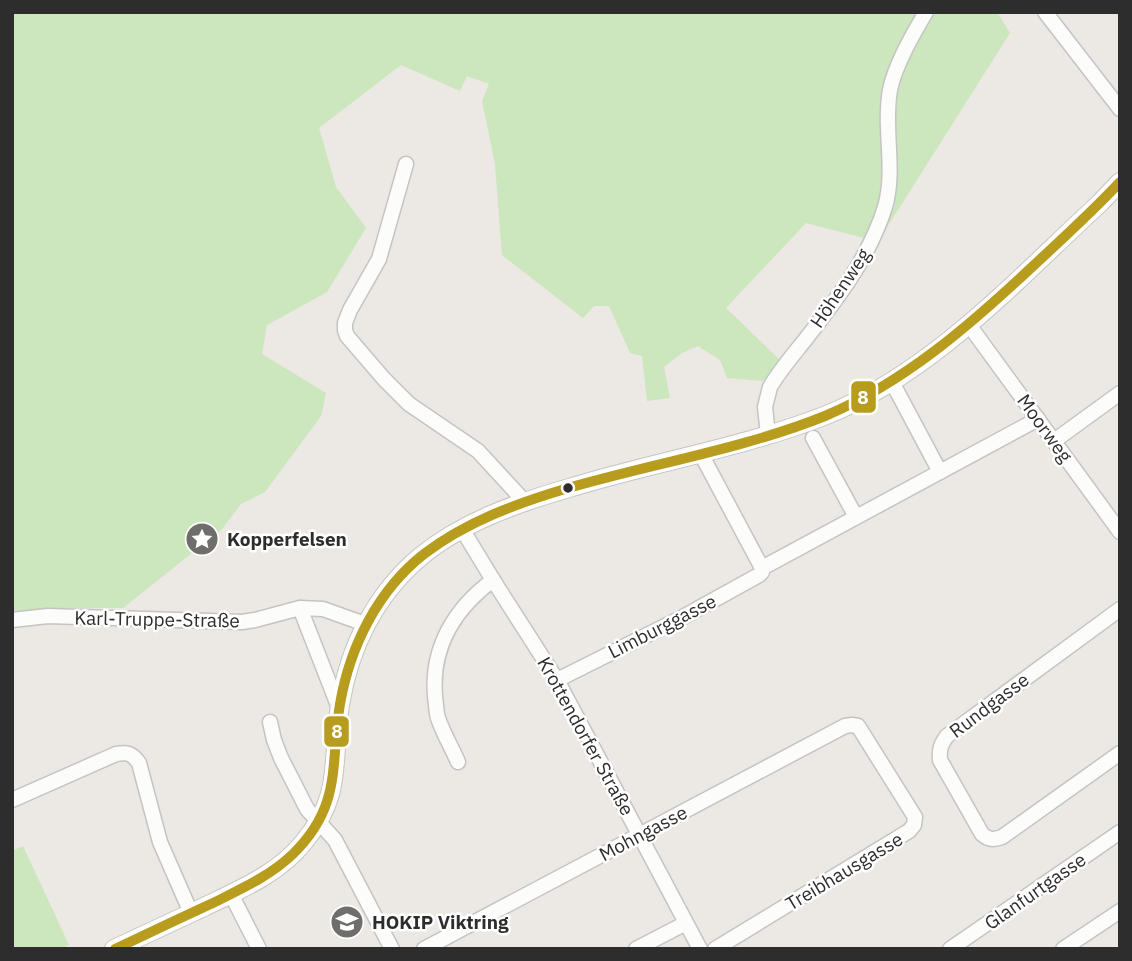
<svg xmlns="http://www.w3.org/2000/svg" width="1132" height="961" font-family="'IBM Plex Sans',sans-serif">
  <rect width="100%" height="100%" fill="#ece8e4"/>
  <g fill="#cce6bd">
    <path d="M12 12H918L885 87 880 201 864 238 806 223 726 308 780 360 763 381 727 378 720 360 698 346 682 353 664 367 670 398 647 401 642 356 630 353 609 306H594L583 318 502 255 495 164 482 101 489 84 467 76 460 91 401 65 319 128 336 187 366 228 327 292 267 325 262 354 326 393 321 416 265 492 241 504 222 529 123 608H55L12 616Z"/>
    <path d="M930 12H997L1010 33 872 251 894 119 899 77Z"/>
    <path d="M23 846 69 945 61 949H12V851Z"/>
  </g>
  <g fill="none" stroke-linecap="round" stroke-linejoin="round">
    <defs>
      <g id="minor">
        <path d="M1045 12 1120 109"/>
        <path d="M406 164 379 259 350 310 345 323V330L347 336 384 379 409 404 478 451 525 502"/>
        <path d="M969 325 1120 532"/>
        <path d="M892 382 940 472"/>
        <path d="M768 435 765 407 770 387C780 370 793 355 805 340 837 299 869 258 885 207 896 170 883 129 890 90 895 65 913 34 926 12"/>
        <path d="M813 438 856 517"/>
        <path d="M1054 441 1120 393"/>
        <path d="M462 529 493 580 557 680 700 949"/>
        <path d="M762 568 1038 419"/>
        <path d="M300 608 323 609 365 624"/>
        <path d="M1120 609 947 736C941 744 939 749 940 760L982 834C989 840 993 840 1002 837L1120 753"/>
        <path d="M12 620 48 616 242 622 255 620 300 608 339 708"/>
        <path d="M557 680 683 617 759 575 762 572V568L701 454"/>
        <path d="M270 722 274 740 281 758 307 809 335 840 392 949"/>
        <path d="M458 762C452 748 443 733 438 718 436 711 436 703 435 696 431 648 454 609 493 580"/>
        <path d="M12 800 116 754C127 752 132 753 139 763L160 842 191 913"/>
        <path d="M231 894 259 949"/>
        <path d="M424 949 845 726 852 725 858 726 915 817 914 825 909 831 715 949"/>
        <path d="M636 949 686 923"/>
        <path d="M950 949 1120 832"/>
        <path d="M1063 949 1120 911"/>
      </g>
      <path id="tertiary" d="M114 949C144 935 174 921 204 907 239 890 278 874 303 843 344 794 331 762 340 705 349 648 375 595 420 557 462 522 517 503 569 488 653 462 741 448 824 416 932 374 1016 280 1100 203L1120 182"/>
    </defs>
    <use href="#minor" stroke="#c5c4c4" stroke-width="17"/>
    <use href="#tertiary" stroke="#c5c4c4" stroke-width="20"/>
    <use href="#minor" stroke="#fcfcfb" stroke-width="14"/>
    <use href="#tertiary" stroke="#fcfcfb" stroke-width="18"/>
    <defs>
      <path id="bus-1" d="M115 949C147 934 180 918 213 903 241 889 270 876 293 854 343 805 330 764 340 704 350 646 378 590 424 554 466 522 515 504 565 489 650 464 743 449 825 416 905 382 970 325 1032 267 1062 239 1092 212 1120 182"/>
    </defs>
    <use href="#bus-1" stroke="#fff" stroke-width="16"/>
    <use href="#bus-1" stroke="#b79c1d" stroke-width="10"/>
  </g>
  <defs>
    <symbol id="sight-disc" viewBox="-11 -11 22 22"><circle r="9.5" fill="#706e6d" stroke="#fff"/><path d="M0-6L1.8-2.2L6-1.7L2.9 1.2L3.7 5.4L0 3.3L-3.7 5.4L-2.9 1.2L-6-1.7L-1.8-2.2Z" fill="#fff"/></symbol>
    <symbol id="school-disc" viewBox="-11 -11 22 22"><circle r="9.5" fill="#706e6d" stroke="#fff"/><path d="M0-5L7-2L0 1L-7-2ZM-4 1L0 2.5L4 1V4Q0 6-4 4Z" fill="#fff"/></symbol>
  </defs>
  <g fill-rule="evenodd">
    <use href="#sight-disc" x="183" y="520" width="38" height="38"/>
    <use href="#school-disc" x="328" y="903" width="38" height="38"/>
  </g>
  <circle fill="#2d2d2d" stroke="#fff" stroke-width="2.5" cx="568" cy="488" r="6"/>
  <g text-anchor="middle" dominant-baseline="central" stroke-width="5" stroke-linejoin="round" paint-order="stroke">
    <g font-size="19" fill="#2d2d2d" stroke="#fff">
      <text transform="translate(840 288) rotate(-56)">Höhenweg</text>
      <text transform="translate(1045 428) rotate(54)">Moorweg</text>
      <text transform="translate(157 619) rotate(1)">Karl-Truppe-Straße</text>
      <text transform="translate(662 626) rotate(-27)">Limburggasse</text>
      <text transform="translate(989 705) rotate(-37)">Rundgasse</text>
      <text transform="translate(586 736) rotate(61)">Krottendorfer Straße</text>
      <text transform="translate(643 833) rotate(-28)">Mohngasse</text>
      <text transform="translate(844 871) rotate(-31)">Treibhausgasse</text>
      <text transform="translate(1035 891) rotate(-35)">Glanfurtgasse</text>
    </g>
    <g font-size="19" font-weight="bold" fill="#2d2d2d" stroke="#fff" text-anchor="start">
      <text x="227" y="539">Kopperfelsen</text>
      <text x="372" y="922">HOKIP Viktring</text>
    </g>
  </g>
  <g stroke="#fff" stroke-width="2.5">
    <rect x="850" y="380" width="27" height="34" rx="7" fill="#b79c1d"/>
    <rect x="323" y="715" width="27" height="33" rx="7" fill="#b79c1d"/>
  </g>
  <g font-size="19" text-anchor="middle" font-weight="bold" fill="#fff">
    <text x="863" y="404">8</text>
    <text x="337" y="738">8</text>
  </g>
  <rect width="1132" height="961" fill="none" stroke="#2d2d2d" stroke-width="28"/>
</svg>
